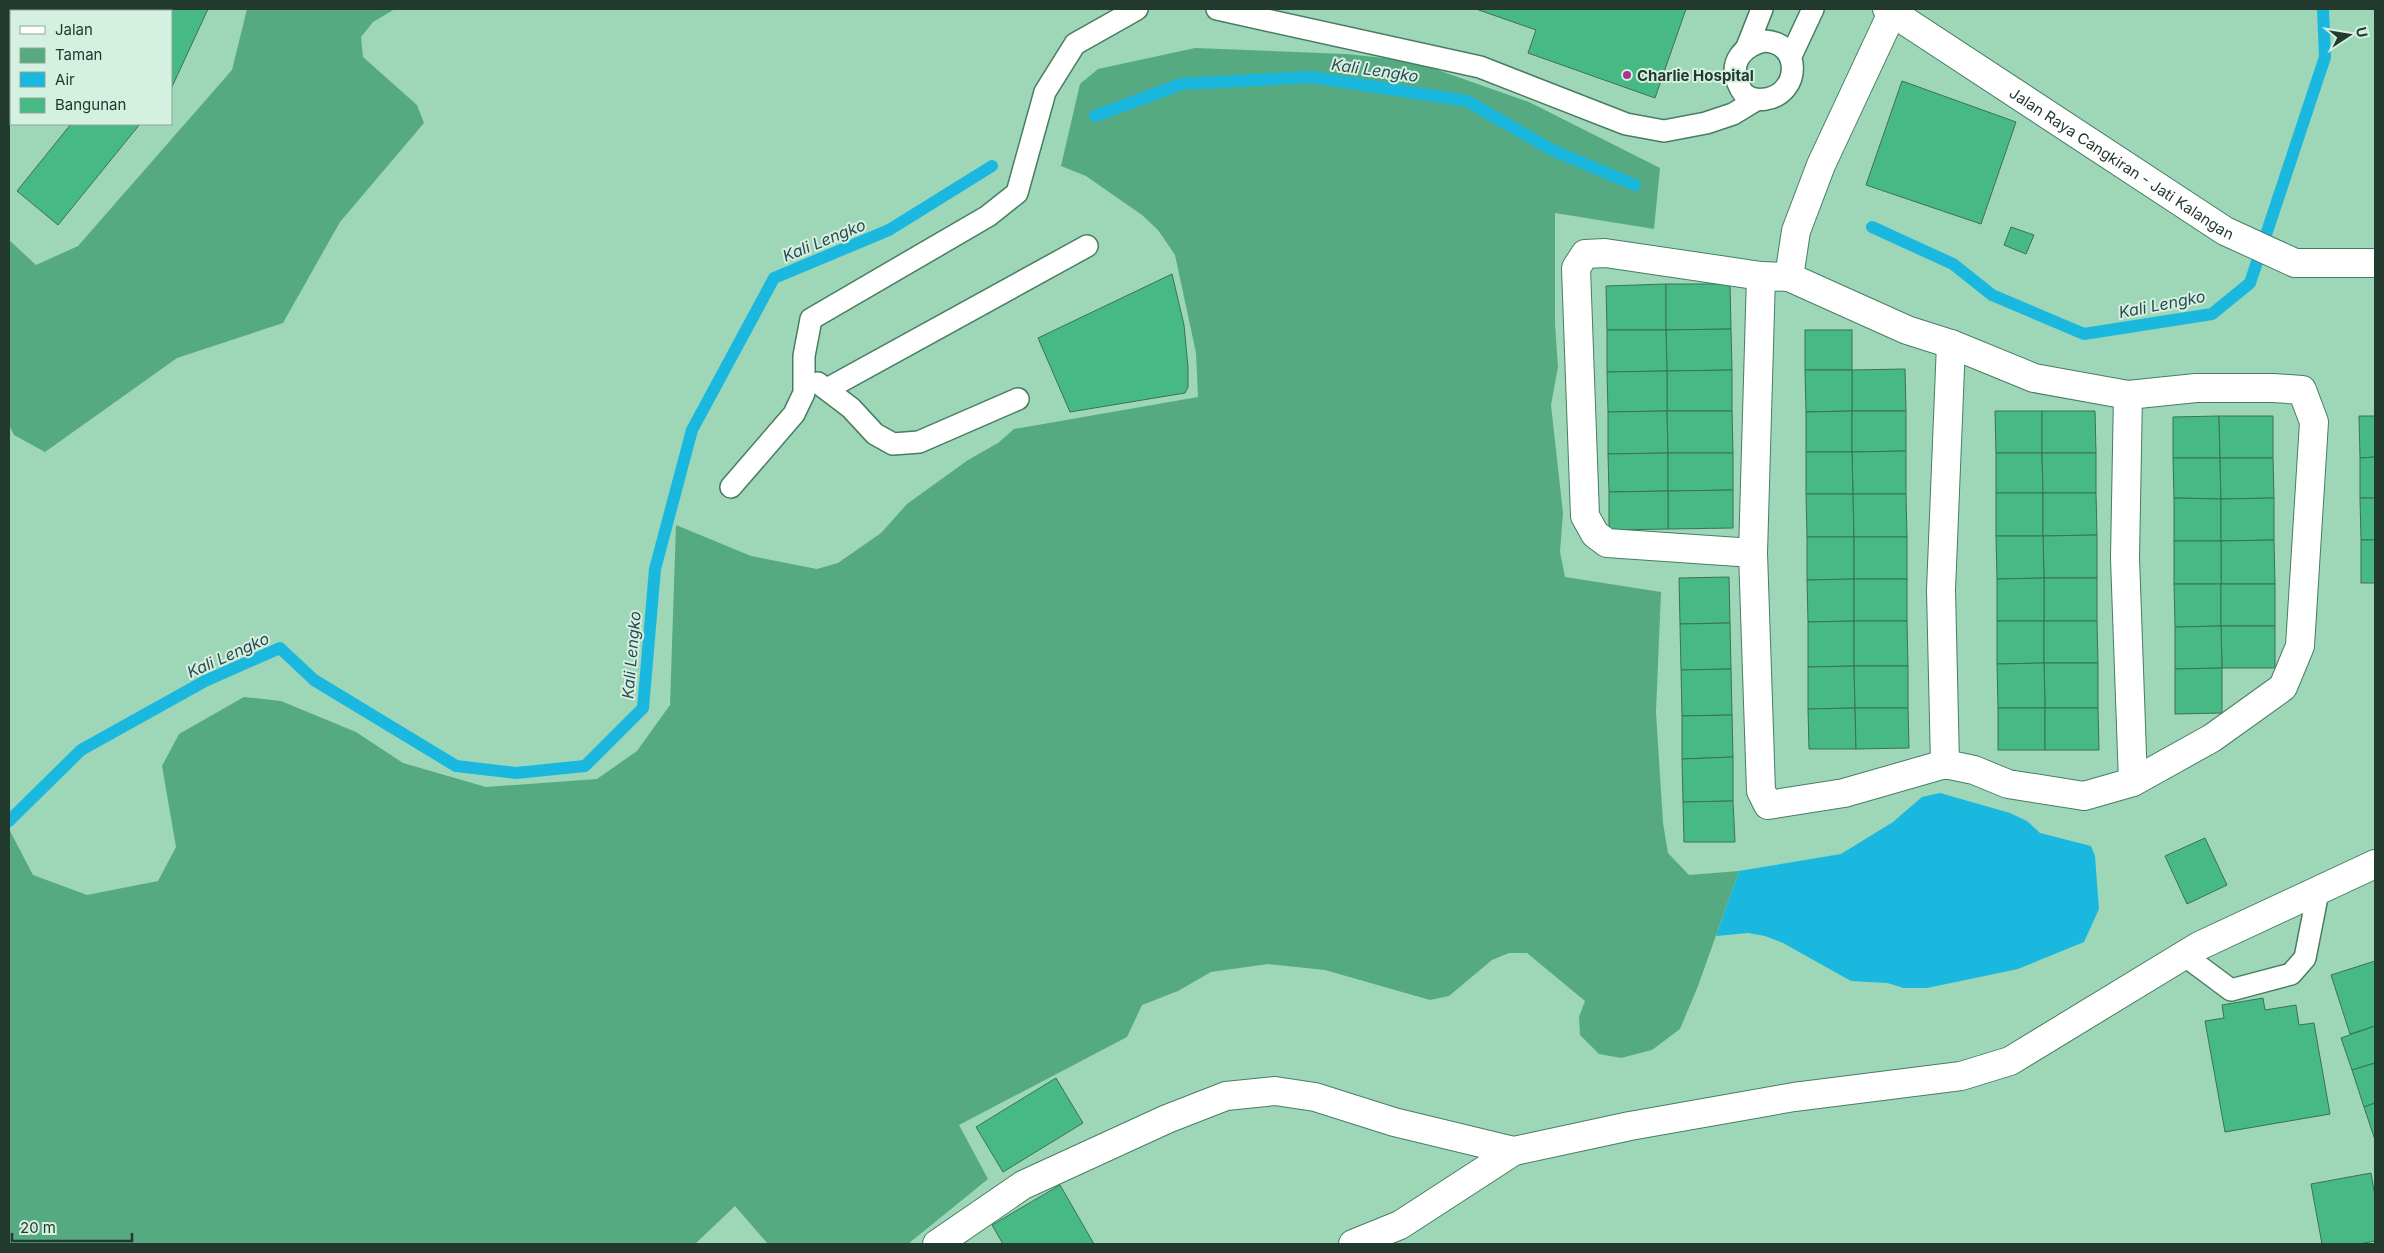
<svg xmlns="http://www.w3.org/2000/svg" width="2384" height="1253" font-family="Inter,sans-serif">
  <rect width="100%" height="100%" fill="#9ed6b8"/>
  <g fill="#56aa81">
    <path d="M247 9H395L373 22 361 37 363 57 417 105 424 123 340 222 283 323 177 358 45 452 14 435 9 425V240L36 265 78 246 232 70Z"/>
    <path d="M1195 48 1346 54 1412 61 1529 102 1660 168 1654 229 1555 213V324L1558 367 1551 405 1563 513 1560 552 1565 577 1661 592 1656 712 1663 823 1668 853 1689 875 1739 871 1698 986 1680 1029 1652 1050 1621 1058 1599 1054 1580 1035 1579 1017 1585 1001 1527 953H1509L1492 960 1449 996 1430 1000 1325 970 1268 964 1211 972 1178 991 1142 1005 1127 1037 959 1125 988 1179 908 1244H768L735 1206 695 1244H9V829L33 875 87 895 158 881 176 847 162 766 179 734 244 697 281 701 356 732 403 763 486 787 597 779 637 751 670 705 676 525 751 556 817 569 838 563 881 533 907 504 968 460 998 443 1014 429 1198 397 1196 353 1175 255 1158 230 1142 215 1086 176 1061 166 1080 84 1098 69Z"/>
  </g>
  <path fill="#1ab8df" d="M1940 793 2010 813 2027 821 2040 833 2091 846 2095 856 2099 909 2084 942 2018 969 1927 988H1904L1887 983 1851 981 1783 943 1765 936 1748 933 1716 936 1739 871 1841 854 1893 822 1922 797Z"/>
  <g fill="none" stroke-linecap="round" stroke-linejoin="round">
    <g stroke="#1ab8df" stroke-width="12">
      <path d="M1095 116 1182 84 1311 77 1467 101 1552 150 1635 185"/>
      <path d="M1872 227 1953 264 1992 295 2084 334 2212 314 2250 283 2325 57 2323 9"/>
      <path d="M9 821 81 750 205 681 280 648 314 680 456 766 516 773 585 766 643 708 655 569 692 430 774 278 889 230 992 166"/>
    </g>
  </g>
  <g fill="#46b985" stroke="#3c7257">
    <path d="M9 9 20 11H11V94L9 92Z"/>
    <path d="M67 9H96L94 11H70Z"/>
    <path d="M131 9H208L171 89V11H129Z"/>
    <path d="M1476 9H1686L1655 98 1528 53 1536 30Z"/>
    <path d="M1902 81 2016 122 1981 224 1866 185Z"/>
    <path d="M71 124H140L58 225 17 191Z"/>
    <path d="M2011 227 2034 235 2026 254 2004 245Z"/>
    <path d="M1172 274 1184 325 1188 367V387L1185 393 1070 412 1038 338Z"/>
    <path d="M1666 284V330H1607L1606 286Z"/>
    <path d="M1666 284H1730L1731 329 1666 330Z"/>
    <path d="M1731 329 1732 370 1667 371 1666 330Z"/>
    <path d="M1607 330H1666L1667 371 1607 372Z"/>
    <rect x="1805" y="330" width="47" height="40"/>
    <path d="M1905 369 1906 411H1852V370Z"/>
    <path d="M1732 370V411H1667V371Z"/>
    <path d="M1805 370H1852V411L1806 412Z"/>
    <path d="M1667 371V411L1608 412 1607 372Z"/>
    <path d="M1667 411 1668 453 1608 454V412Z"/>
    <path d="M1667 411H1732L1733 453H1668Z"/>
    <path d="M1852 411V452H1806V412Z"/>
    <path d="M1852 411H1906V451L1852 452Z"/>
    <path d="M1995 411H2042V453H1996Z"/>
    <path d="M2042 411H2095L2096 453H2042Z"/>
    <path d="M2219 416 2220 458H2173V417Z"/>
    <path d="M2219 416H2273V458H2220Z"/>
    <path d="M2359 416H2375V457L2360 458Z"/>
    <path d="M1906 451V494H1853L1852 452Z"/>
    <path d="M1806 452H1852L1853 494H1806Z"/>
    <path d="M1668 453V491L1609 492 1608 454Z"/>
    <path d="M1668 453H1733V490L1668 491Z"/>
    <path d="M1996 453H2042L2043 493H1996Z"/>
    <path d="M2042 453H2096V493H2043Z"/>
    <path d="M2375 457V498H2360V458Z"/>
    <path d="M2173 458H2220L2221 499 2174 498Z"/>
    <path d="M2220 458H2273L2274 498 2221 499Z"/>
    <path d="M1733 490V528L1668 529V491Z"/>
    <path d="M1668 491V529L1609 530V492Z"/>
    <rect x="1996" y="493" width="47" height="43"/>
    <path d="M2043 493H2096L2097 535 2043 536Z"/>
    <path d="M1806 494H1853L1854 537H1807Z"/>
    <path d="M1853 494H1906L1907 537H1854Z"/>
    <path d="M2174 498 2221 499V541H2174Z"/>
    <path d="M2274 498V540L2221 541V499Z"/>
    <path d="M2360 498H2375V540H2361Z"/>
    <path d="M2097 535V578H2044L2043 536Z"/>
    <path d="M1996 536H2043L2044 578 1997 579Z"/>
    <path d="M1807 537H1854V579L1807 580Z"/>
    <rect x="1854" y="537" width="53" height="42"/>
    <path d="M2274 540 2275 584H2221V541Z"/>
    <rect x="2361" y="540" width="14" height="43"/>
    <rect x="2174" y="541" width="47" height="43"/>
    <path d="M1729 577 1730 623 1680 624 1679 578Z"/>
    <rect x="2044" y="578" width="53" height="43"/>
    <path d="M2044 578V621H1997V579Z"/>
    <path d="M1854 579V621L1808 622 1807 580Z"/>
    <rect x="1854" y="579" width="53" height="42"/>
    <path d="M2174 584H2221V626L2175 627Z"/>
    <rect x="2221" y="584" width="54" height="42"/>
    <path d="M1854 621V666L1808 667V622Z"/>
    <path d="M1854 621H1907L1908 666H1854Z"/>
    <path d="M1997 621H2044V663L1997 664Z"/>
    <path d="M2044 621H2097L2098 663H2044Z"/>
    <path d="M1730 623 1731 669 1681 670 1680 624Z"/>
    <path d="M2221 626H2275V668H2222Z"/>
    <path d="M2221 626 2222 668 2175 669V627Z"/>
    <path d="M2044 663H2098V708H2045Z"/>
    <path d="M2044 663 2045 708H1998L1997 664Z"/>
    <path d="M1854 666 1855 708 1808 709V667Z"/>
    <path d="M1854 666H1908V708H1855Z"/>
    <path d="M2222 668V713L2175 714V669Z"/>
    <path d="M1731 669 1732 715 1682 716 1681 670Z"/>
    <path d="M1855 708 1856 749H1809L1808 709Z"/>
    <path d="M1855 708H1908L1909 748 1856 749Z"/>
    <rect x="1998" y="708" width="47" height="42"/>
    <path d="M2045 708H2098L2099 750H2045Z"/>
    <path d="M1732 715 1733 757 1682 759V716Z"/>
    <path d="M1733 757V801L1683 802 1682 759Z"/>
    <path d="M1733 801 1735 842H1684L1683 802Z"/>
    <path d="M2205 838 2227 885 2187 904 2165 856Z"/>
    <path d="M2375 961V1026L2350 1034 2331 975Z"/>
    <path d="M2263 998 2265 1010 2296 1005 2299 1025 2314 1023 2330 1114 2225 1132 2205 1021 2224 1018 2222 1005Z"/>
    <path d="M2375 1026V1063L2352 1070 2341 1038Z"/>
    <path d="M2375 1063V1103L2364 1107 2352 1070Z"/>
    <path d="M1056 1078 1083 1123 1003 1172 976 1127Z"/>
    <path d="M2375 1103V1140L2364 1107Z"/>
    <path d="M2371 1173 2375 1197V1241L2359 1244H2322L2311 1184Z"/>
    <path d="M1060 1185 1094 1244H1003L992 1225Z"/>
  </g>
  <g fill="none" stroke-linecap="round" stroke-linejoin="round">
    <defs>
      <g id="service">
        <path d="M1217 9 1480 67 1626 124 1664 131 1706 123 1733 114 1756 100"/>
        <path d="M1764 41C1802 42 1801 93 1766 99 1759 100 1753 100 1747 96 1743 94 1740 88 1738 83 1729 62 1743 46 1764 41Z"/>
        <path d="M1747 47 1762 9"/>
        <path d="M1791 56 1813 9"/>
        <path d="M9 106 11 108"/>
        <path d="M818 383 851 408 875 434 893 444 919 442 1018 399"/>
        <path d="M827 389 1087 246"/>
        <path d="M731 487 794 414 804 393V356L811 319 988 216 1017 193 1045 92 1075 44 1137 9"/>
        <path d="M2184 955 2231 990 2291 974 2305 958 2318 892"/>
      </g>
      <g id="minor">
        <path d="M1789 277 1796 231 1821 165 1892 13"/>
        <path d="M2128 395 2125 558 2133 782"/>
        <path d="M1753 553 1607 543 1595 534 1585 516 1576 268 1585 254 1605 253 1761 276 1789 277 1907 330 1951 344 2034 378 2128 395 2196 388H2273L2302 390 2314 422 2300 646 2283 687 2212 738 2133 782 2084 796 2008 784 1974 770 1945 764 1844 793 1768 805 1761 791 1753 553 1761 276"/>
        <path d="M1945 764 1941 590 1951 344"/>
        <path d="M937 1244 1023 1185 1167 1119 1226 1096 1275 1091 1315 1097 1394 1122 1514 1151 1630 1126 1794 1097 1961 1076 2010 1061 2199 946 2375 864"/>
        <path d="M1353 1244 1400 1225 1514 1151"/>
      </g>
      <g id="tertiary">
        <path id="s1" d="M1887 9 2225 231 2295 263H2375"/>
      </g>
    </defs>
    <use href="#service" stroke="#477e62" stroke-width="24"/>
    <use href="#minor" stroke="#477e62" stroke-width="30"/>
    <use href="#tertiary" stroke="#477e62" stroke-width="30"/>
    <use href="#service" stroke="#fff" stroke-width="21"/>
    <use href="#minor" stroke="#fff" stroke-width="28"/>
    <use href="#tertiary" stroke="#fff" stroke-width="28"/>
  </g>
  <circle fill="#ab348a" stroke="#d4f0e0" stroke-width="2" cx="1627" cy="75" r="5"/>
  <g text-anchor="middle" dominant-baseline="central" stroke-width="4" stroke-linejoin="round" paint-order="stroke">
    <g font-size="15" font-weight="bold" fill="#22392d" stroke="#d4f0e0" text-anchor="start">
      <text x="1637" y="75">Charlie Hospital</text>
    </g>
    <g font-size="15" fill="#22392d" stroke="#d4f0e0">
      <text stroke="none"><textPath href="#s1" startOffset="281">Jalan Raya Cangkiran - Jati Kalangan</textPath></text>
    </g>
    <g font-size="16" font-style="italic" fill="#2d4a53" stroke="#d4f0e0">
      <text transform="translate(1375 70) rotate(8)">Kali Lengko</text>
      <text transform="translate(824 240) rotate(-22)">Kali Lengko</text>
      <text transform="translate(2162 304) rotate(-11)">Kali Lengko</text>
      <text transform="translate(228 655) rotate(-24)">Kali Lengko</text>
      <text transform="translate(631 655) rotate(-85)">Kali Lengko</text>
    </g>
  </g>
  <rect width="2384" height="1253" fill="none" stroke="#22392d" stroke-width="20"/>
  <rect x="10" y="10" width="162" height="115" fill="#d4f0e0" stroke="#8da798"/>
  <rect x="20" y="26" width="25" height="8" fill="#ffffff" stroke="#8da798"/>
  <text x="55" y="35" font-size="15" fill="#22392d">Jalan</text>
  <rect x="20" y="48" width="25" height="15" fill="#56aa81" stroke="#8da798"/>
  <text x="55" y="60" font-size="15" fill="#22392d">Taman</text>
  <rect x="20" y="72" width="25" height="15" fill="#1ab8df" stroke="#8da798"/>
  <text x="55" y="85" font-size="15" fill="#22392d">Air</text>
  <rect x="20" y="98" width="25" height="15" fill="#46b985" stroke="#8da798"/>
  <text x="55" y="110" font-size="15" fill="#22392d">Bangunan</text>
  <g transform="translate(2349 35) rotate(78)" stroke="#d4f0e0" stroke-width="4" paint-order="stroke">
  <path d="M0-4L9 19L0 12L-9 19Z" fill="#22392d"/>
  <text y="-8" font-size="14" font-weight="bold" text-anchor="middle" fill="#22392d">U</text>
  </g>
  <path d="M12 1233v8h120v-8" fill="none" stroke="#22392d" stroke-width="2.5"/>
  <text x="20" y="1233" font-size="15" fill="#22392d" stroke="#d4f0e0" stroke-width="4" paint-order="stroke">20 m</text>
</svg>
